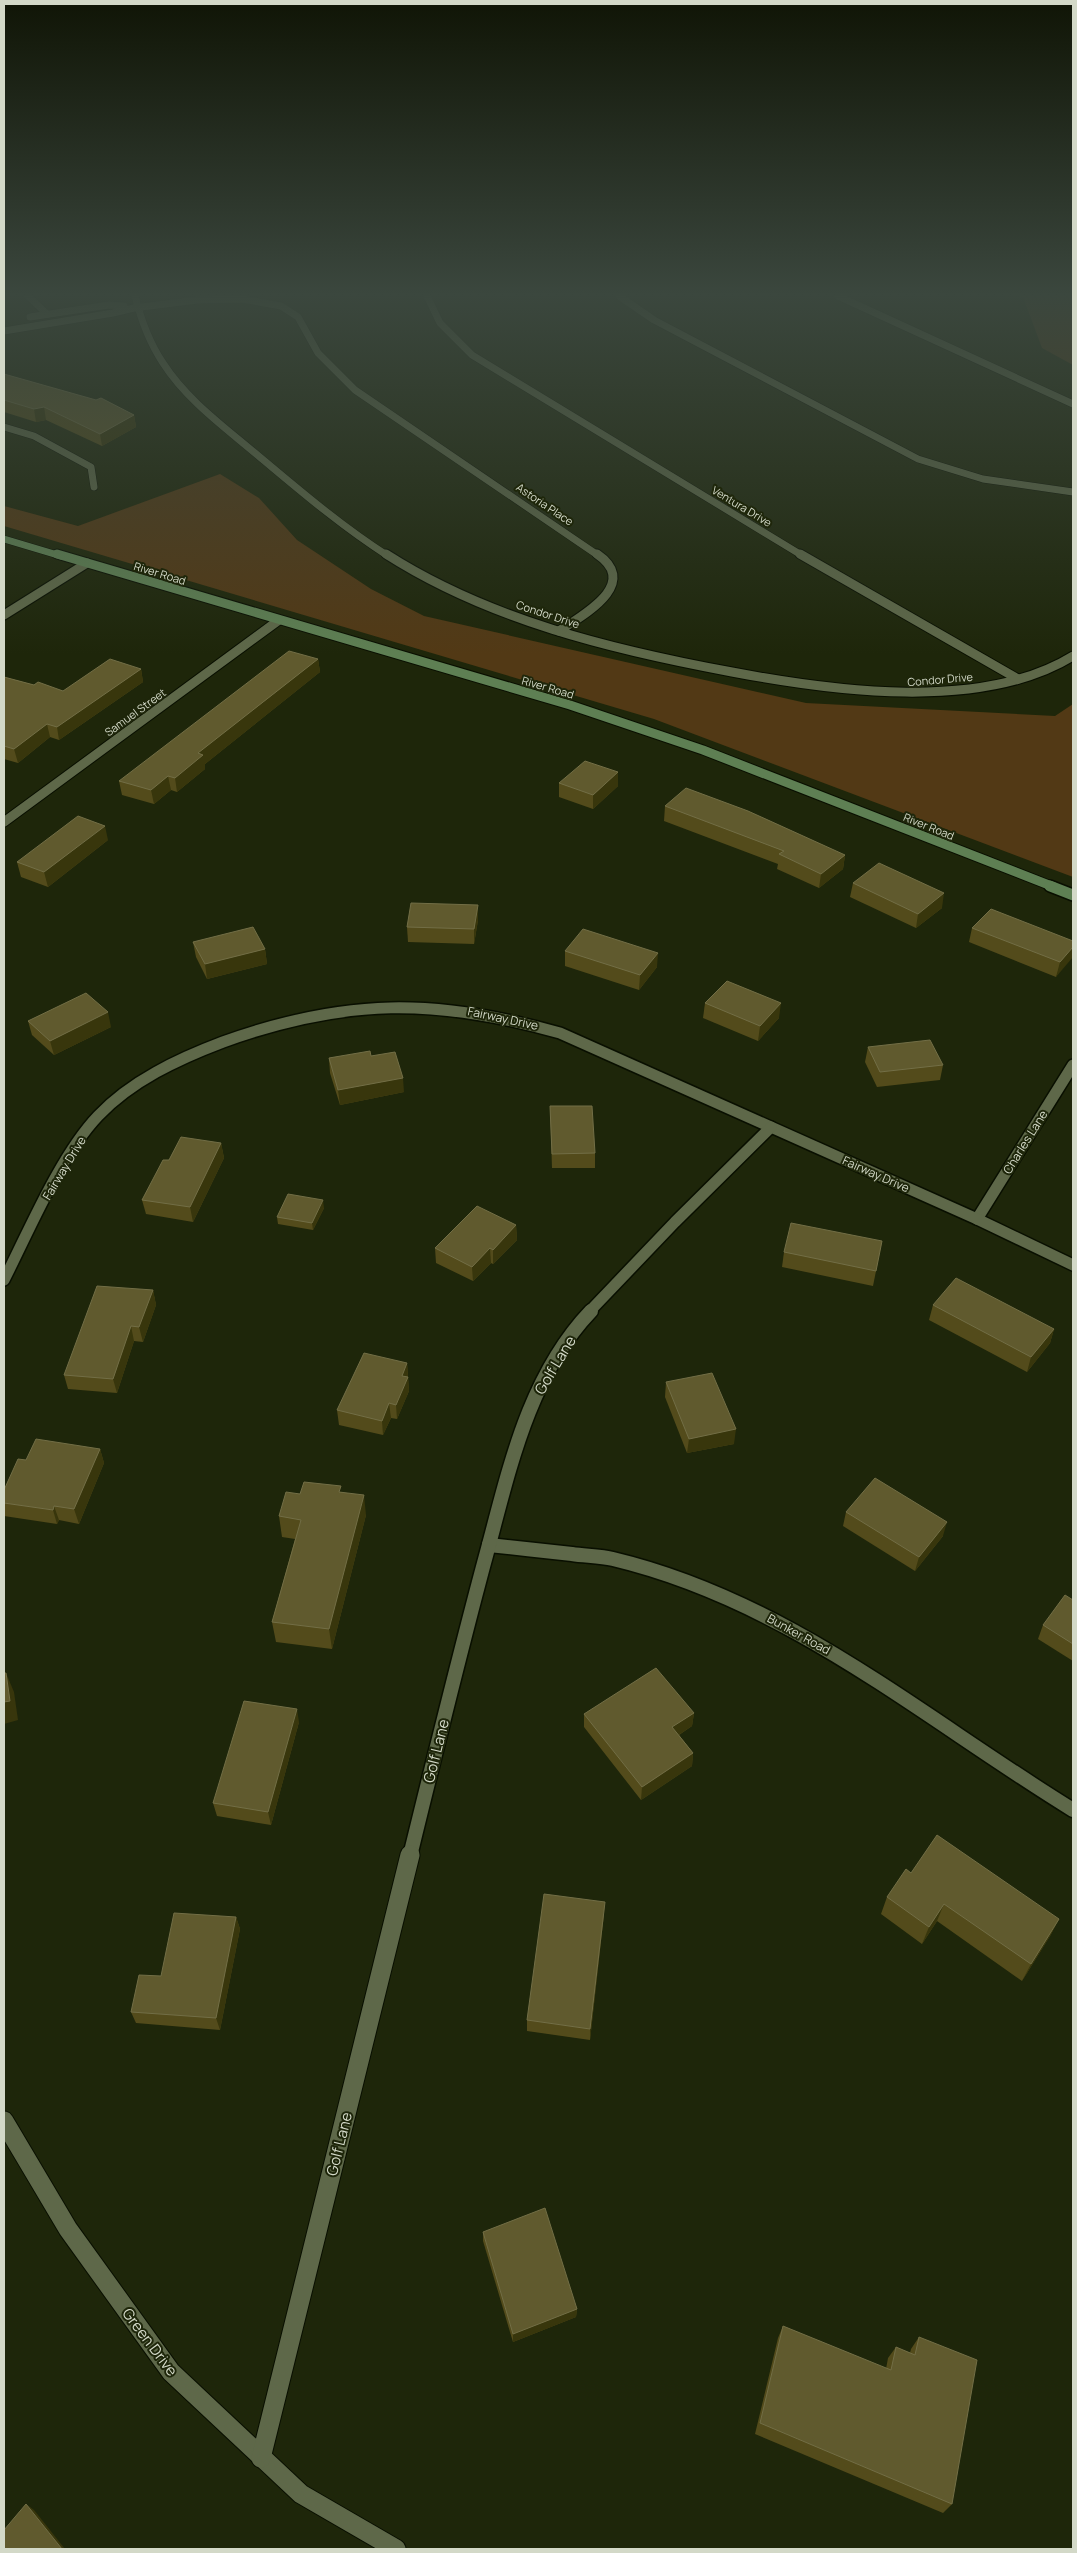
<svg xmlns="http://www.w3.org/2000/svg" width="1077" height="2553" font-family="Manrope,sans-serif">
  <rect width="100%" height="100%" fill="#1e260a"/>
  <g fill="#523915">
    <path d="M1019 296H1073V365L1042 348 1023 297Z"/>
    <path d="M220 474 259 498 297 540 371 589 424 616 806 703 1055 716 1073 704V877L654 719 4 526V506L78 526Z"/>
  </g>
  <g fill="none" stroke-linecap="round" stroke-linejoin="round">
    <defs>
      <g id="street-far4">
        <path d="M28 296 47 314"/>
        <path d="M135 296C141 320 149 342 163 363 186 399 223 426 255 453 298 489 341 526 388 556"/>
        <path d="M427 296 440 323 472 355 803 556"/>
        <path d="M619 296 654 320 918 459 983 479 1073 492"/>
        <path d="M838 296 1073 404"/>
        <path d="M30 317 109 305 124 306"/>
        <path d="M4 331 113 313 134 308 197 300 242 299 281 306 298 317 318 353 355 390 599 556"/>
        <path d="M4 427 34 436 91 467 94 487"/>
      </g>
      <g id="street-far3">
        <path d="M386 554C489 620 613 650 732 672 832 691 982 712 1073 656"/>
        <path d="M800 554 1018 679"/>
        <path d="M4 615 87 563"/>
        <path d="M559 631C583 615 641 584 597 554"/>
        <path d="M4 822 279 620"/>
      </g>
      <g id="street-far2">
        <path d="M977 1219 1073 1065"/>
        <path d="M4 1280C29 1231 60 1156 98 1116 131 1081 178 1059 223 1042 345 998 436 998 560 1033L977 1219 1073 1265"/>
        <path d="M589 1312 675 1222 771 1127"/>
      </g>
      <g id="street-far1">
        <path d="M489 1545C517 1548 544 1551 572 1554 585 1556 600 1556 613 1559 789 1601 923 1718 1073 1810"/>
        <path d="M410 1856C434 1758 458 1660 484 1563 508 1476 526 1379 591 1311"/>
      </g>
      <g id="street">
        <path d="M4 2121 68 2229 171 2372 301 2494 396 2549"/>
        <path d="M261 2458 410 1855"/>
      </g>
      <path id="secondary-far2" d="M4 539 61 556"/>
      <path id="secondary-far1" d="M57 554 570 705 703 750 1054 887"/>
      <path id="secondary" d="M1050 886 1073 895"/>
    </defs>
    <use href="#street-far4" stroke="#090f00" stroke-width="8"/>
    <use href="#street-far3" stroke="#090f00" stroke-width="11"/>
    <use href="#street-far2" stroke="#090f00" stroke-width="14"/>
    <use href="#street-far1" stroke="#090f00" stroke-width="17"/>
    <use href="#street" stroke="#090f00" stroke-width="21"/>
    <use href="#secondary-far2" stroke="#090f00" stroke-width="8"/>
    <use href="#secondary-far1" stroke="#090f00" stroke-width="11"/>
    <use href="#secondary" stroke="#090f00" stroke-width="14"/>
    <use href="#street-far4" stroke="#5e6849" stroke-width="7"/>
    <use href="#street-far3" stroke="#5e6849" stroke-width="9"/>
    <use href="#street-far2" stroke="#5e6849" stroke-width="11"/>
    <use href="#street-far1" stroke="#5e6849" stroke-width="14"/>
    <use href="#street" stroke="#5e6849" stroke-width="19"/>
    <use href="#secondary-far2" stroke="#5e7f53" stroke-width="7"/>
    <use href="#secondary-far1" stroke="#5e7f53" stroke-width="9"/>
    <use href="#secondary" stroke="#5e7f53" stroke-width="11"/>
  </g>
  <g fill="#534b1b">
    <path d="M4 374 134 415 136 427 102 446 46 420 36 422 4 412Z"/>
    <path d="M318 659 320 672 205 764V769L177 792 171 790 154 804 122 795 119 781Z"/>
    <path d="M141 669 143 682 59 740 50 737 18 763 4 759V677L34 685 63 691Z"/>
    <path d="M618 772V786L593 809 559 797V783Z"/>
    <path d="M665 806 845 855 843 869 819 888 777 869 778 864 664 821Z"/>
    <path d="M108 840 48 887 21 877 17 862Z"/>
    <path d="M853 883 942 908 916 928 850 897Z"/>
    <path d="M478 920 474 944 408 942 407 927Z"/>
    <path d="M972 928 1073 941 1056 977 969 942Z"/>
    <path d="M193 942 265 949 267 964 207 979 196 957Z"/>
    <path d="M565 951 657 967 639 990 565 966Z"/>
    <path d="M705 1003 779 1018 758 1041 703 1018Z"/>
    <path d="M28 1021 111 1027 54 1055 32 1035Z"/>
    <path d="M868 1047 943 1065 940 1080 877 1087 865 1062Z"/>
    <path d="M371 1056 404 1092 340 1105 330 1073 329 1058Z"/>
    <path d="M550 1106 595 1153V1168H552Z"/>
    <path d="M221 1143 224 1158 193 1222 146 1214 142 1200 169 1160Z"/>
    <path d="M324 1208 313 1230 278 1224 277 1217Z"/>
    <path d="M516 1225 517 1240 493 1264 491 1263 473 1281 436 1263 435 1248Z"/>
    <path d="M882 1241 873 1286 782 1267 784 1252Z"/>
    <path d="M153 1290 156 1305 143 1342 134 1341 117 1393 68 1389 64 1375Z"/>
    <path d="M933 1305 1054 1329 1050 1343 1027 1372 929 1320Z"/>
    <path d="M407 1363 409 1391 397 1419 391 1418 383 1435 339 1425 337 1410Z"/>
    <path d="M666 1382 734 1444 687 1453 665 1397Z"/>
    <path d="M100 1449 104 1463 79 1524 59 1520 57 1524 4 1516V1490L26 1460Z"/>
    <path d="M342 1492 366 1515 332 1649 276 1642 272 1622 295 1539 282 1537 279 1516 300 1494Z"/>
    <path d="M846 1512 943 1536 915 1571 843 1526Z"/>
    <path d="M1073 1600V1661L1038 1639 1043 1625Z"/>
    <path d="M694 1713 692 1726 679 1735 693 1753 692 1766 641 1800 584 1727V1714Z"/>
    <path d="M299 1722 271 1825 217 1816 213 1803Z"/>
    <path d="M911 1873 1059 1919 1050 1936 1022 1981 937 1921 922 1944 881 1914 887 1897Z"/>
    <path d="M604 1914 590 2040 527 2031V2020Z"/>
    <path d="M236 1917 240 1929 220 2030 136 2023 131 2012 161 1976Z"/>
    <path d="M483 2232 577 2309 576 2317 513 2342 483 2241Z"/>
    <path d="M783 2326 886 2369 888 2358 896 2347 910 2353 911 2349 919 2337 952 2504 943 2513 755 2434 778 2338Z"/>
  </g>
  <g fill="#38360c">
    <path d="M44 407 46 420 36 422 34 409Z"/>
    <path d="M134 415 136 427 102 446 100 434Z"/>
    <path d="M318 659 320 672 205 764V769L177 792 175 778 198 753Z"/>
    <path d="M141 669 143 682 59 740 57 727Z"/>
    <path d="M47 724 50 737 18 763 14 749Z"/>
    <path d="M618 772V786L593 809V795Z"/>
    <path d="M168 776 171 790 154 804 151 790Z"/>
    <path d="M105 826 108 840 48 887 44 872Z"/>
    <path d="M845 855 843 869 819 888 821 874Z"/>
    <path d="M944 893 942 908 916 928 918 914Z"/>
    <path d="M478 905V920L474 944V929Z"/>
    <path d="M1073 947V957L1056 977 1060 962Z"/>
    <path d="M265 949 267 964 207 979 205 964Z"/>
    <path d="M658 953 657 967 639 990 640 975Z"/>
    <path d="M781 1003 779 1018 758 1041 760 1026Z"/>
    <path d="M108 1012 111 1027 54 1055 50 1041Z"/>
    <path d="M403 1078 404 1092 340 1105 338 1090Z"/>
    <path d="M221 1143 224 1158 193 1222 190 1207Z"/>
    <path d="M323 1200 324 1208 313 1230 312 1223Z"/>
    <path d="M516 1225 517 1240 493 1264V1250Z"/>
    <path d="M490 1248 491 1263 473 1281 472 1267Z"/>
    <path d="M153 1290 156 1305 143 1342 139 1327Z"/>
    <path d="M131 1326 134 1341 117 1393 113 1379Z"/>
    <path d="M1054 1329 1050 1343 1027 1372 1031 1357Z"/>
    <path d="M407 1363 409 1391 397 1419 396 1405 402 1376Z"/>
    <path d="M389 1403 391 1418 383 1435 382 1421Z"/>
    <path d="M736 1429 734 1444 687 1453 689 1439Z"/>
    <path d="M100 1449 104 1463 79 1524 74 1509Z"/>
    <path d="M364 1495 366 1515 332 1649 329 1629Z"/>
    <path d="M54 1506 59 1520 57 1524 53 1510Z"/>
    <path d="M947 1522 943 1536 915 1571 919 1557Z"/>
    <path d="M6 1673 14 1692 18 1720 4 1724V1702Z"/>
    <path d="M297 1709 299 1722 271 1825 268 1812Z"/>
    <path d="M694 1713 692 1726 671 1740 672 1727Z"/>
    <path d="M693 1753 692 1766 641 1800 642 1787Z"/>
    <path d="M605 1902 604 1914 590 2040V2029Z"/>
    <path d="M944 1904 937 1921 922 1944 929 1927Z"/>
    <path d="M236 1917 240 1929 220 2030 216 2018Z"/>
    <path d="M1059 1919 1050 1936 1022 1981 1031 1964Z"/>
    <path d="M577 2309 576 2317 513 2342V2334Z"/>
    <path d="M26 2504 34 2510 65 2549H62Z"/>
  </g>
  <g fill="#605a2e" stroke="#726e46">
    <path d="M4 374 96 400 101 398 134 415 100 434 44 407 34 409 4 400Z"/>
    <path d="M289 651 318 659 198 753 203 755 175 778 168 776 151 790 119 781Z"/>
    <path d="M110 659 141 669 57 727 47 724 14 749 4 746V677L34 685 38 682 63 691Z"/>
    <path d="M585 761 618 772 593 795 559 783Z"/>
    <path d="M686 788 748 811 845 855 821 874 779 854 784 851 665 806Z"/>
    <path d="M78 816 105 826 44 872 17 862Z"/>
    <path d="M879 863 944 893 918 914 853 883Z"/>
    <path d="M411 903 478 905 474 929 407 927Z"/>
    <path d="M991 909 1073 941V947L1060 962 972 928Z"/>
    <path d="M253 927 265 949 205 964 193 942Z"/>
    <path d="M583 929 658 953 640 975 565 951Z"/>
    <path d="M727 981 781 1003 760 1026 705 1003Z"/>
    <path d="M86 993 108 1012 50 1041 28 1021Z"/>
    <path d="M930 1040 943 1065 880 1072 868 1047Z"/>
    <path d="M370 1051 371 1056 395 1052 403 1078 338 1090 329 1058Z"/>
    <path d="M550 1106H592L595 1153 552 1154Z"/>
    <path d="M181 1137 221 1143 190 1207 142 1200 163 1160H169Z"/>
    <path d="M288 1194 323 1200 312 1223 277 1217Z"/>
    <path d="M477 1206 516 1225 493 1250 490 1248 472 1267 435 1248Z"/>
    <path d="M791 1223 882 1241 876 1271 784 1252Z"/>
    <path d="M956 1278 1054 1329 1031 1357 933 1305Z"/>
    <path d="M97 1286 153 1290 139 1327 131 1326 113 1379 64 1375Z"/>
    <path d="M364 1353 407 1363 402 1376 408 1377 396 1405 389 1403 382 1421 337 1410Z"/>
    <path d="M712 1373 736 1429 689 1439 666 1382Z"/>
    <path d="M36 1439 100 1449 74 1509 54 1506 53 1510 4 1503V1490L18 1459 26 1460Z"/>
    <path d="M875 1478 947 1522 919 1557 846 1512Z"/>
    <path d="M304 1482 341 1486 339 1492 364 1495 329 1629 272 1622 301 1520 279 1516 286 1492 300 1494Z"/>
    <path d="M1065 1595 1073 1600V1644L1043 1625Z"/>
    <path d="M656 1668 694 1713 672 1727 693 1753 642 1787 584 1714Z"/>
    <path d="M4 1673H6L10 1701 4 1702Z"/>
    <path d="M244 1701 297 1709 268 1812 213 1803Z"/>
    <path d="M937 1835 1059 1919 1031 1964 944 1904 929 1927 887 1897 906 1869 911 1873Z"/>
    <path d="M544 1894 605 1902 590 2029 527 2020Z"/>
    <path d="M174 1913 236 1917 216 2018 131 2012 139 1975 161 1976Z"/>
    <path d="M545 2208 577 2309 513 2334 483 2232Z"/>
    <path d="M783 2326 891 2370 896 2347 915 2355 919 2337 977 2360 952 2504 760 2423Z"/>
    <path d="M26 2504 62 2549H4V2530Z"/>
  </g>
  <linearGradient id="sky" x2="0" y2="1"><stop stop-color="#101506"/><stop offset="0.45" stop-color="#3b473e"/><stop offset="1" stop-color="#3b473e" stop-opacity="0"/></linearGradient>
  <rect width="1077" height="654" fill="url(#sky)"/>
  <g text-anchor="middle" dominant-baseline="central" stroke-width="4" stroke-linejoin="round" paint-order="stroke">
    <g font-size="11" fill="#d3d9c8" stroke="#1e260a">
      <text transform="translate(545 504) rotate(34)">Astoria Place</text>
      <text transform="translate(742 506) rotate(31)">Ventura Drive</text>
      <text transform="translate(160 573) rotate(17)">River Road</text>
      <text transform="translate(548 614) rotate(18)">Condor Drive</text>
      <text transform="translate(940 679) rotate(-5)">Condor Drive</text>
      <text transform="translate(548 687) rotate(16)">River Road</text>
      <text transform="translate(135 712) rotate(-36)">Samuel Street</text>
      <text transform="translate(929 826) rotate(22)">River Road</text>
    </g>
    <g font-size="12" fill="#d3d9c8" stroke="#1e260a">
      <text transform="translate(503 1018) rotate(12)">Fairway Drive</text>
      <text transform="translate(1025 1142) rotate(-58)">Charles Lane</text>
      <text transform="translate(64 1168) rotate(-59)">Fairway Drive</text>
      <text transform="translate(876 1174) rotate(24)">Fairway Drive</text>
      <text transform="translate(799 1634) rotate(29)">Bunker Road</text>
    </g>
    <g font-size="15" fill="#d3d9c8" stroke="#1e260a">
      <text transform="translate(555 1365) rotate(-59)">Golf Lane</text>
      <text transform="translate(436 1751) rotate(-76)">Golf Lane</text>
      <text transform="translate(339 2144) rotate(-76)">Golf Lane</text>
      <text transform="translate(150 2342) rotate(53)">Green Drive</text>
    </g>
  </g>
  <rect width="1077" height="2553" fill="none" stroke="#d3d9c8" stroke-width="10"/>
</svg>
